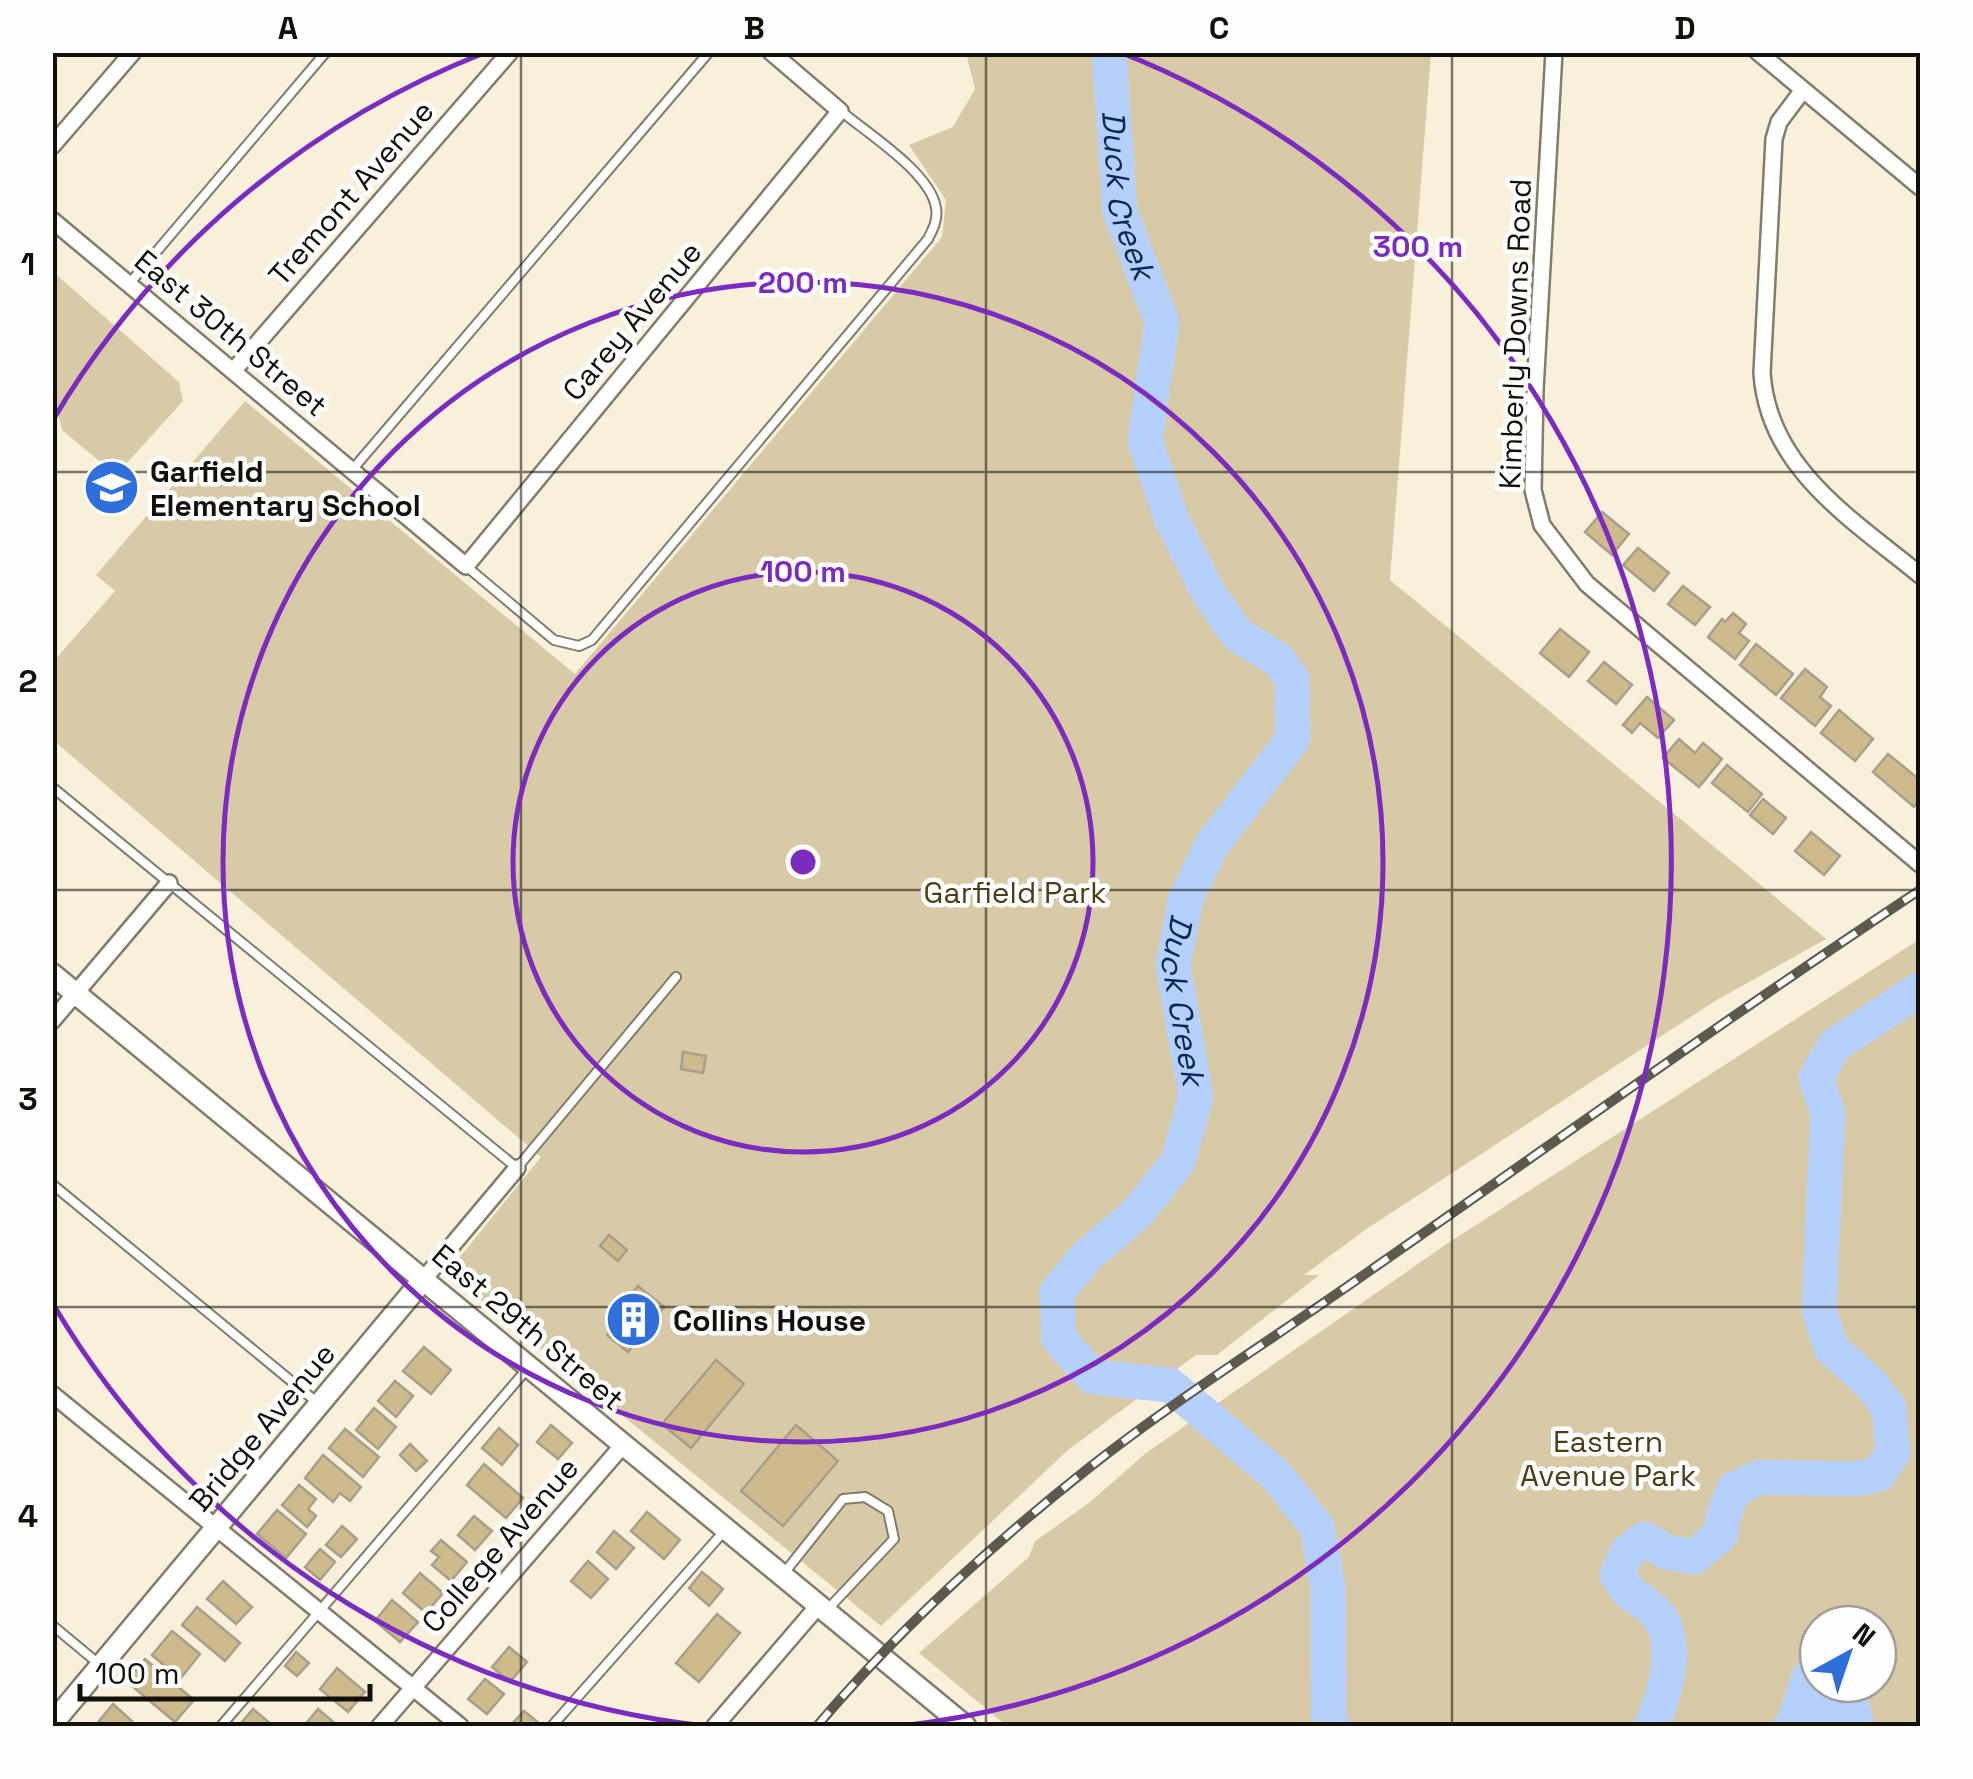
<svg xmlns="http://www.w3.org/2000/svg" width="1973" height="1779" font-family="'Space Grotesk',sans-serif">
  <rect width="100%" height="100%" fill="#f9f0dc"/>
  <g fill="#d8c9a7" fill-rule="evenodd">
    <path d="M966 53H1431L1390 580 1826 939 1715 1001 1368 1228 1304 1275H1319L1217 1355H1196L1068 1450 881 1626 447 1273 541 1157 53 740V662L115 591 96 575 245 401 575 674 942 237 946 200 909 145 953 127 975 89Z"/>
    <path d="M52 271 179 382 183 401 116 475 62 430 53 389Z"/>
    <path d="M1920 939V974L1892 993 1920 1016V1726H1007L919 1653 1029 1557 1035 1541 1089 1503 1146 1453 1448 1243ZM1818 1624H1878V1684H1818Z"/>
  </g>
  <path fill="#b6d0fc" d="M1808 1650H1818V1684H1861L1867 1695 1874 1721 1870 1726H1769L1779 1713 1793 1669Z"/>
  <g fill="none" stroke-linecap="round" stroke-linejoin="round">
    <g stroke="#b6d0fc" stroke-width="35">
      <path id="s1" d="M1109 52 1120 211 1162 322 1145 441 1172 520 1208 592 1238 635 1278 659 1292 679 1293 739 1212 845 1186 898 1173 965 1196 1097 1178 1162 1137 1213 1087 1256 1057 1292 1059 1339 1093 1377 1170 1385 1276 1475 1317 1527 1328 1586 1329 1719 1333 1726"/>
      <path d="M1651 1726C1666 1693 1684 1634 1650 1607 1631 1592 1632 1598 1617 1575L1627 1552 1645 1539 1666 1552 1694 1557 1721 1534 1723 1517 1734 1489 1761 1477 1853 1479 1878 1475 1893 1453 1889 1408 1872 1385 1831 1348 1819 1309 1828 1113 1816 1078 1835 1045 1920 989"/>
    </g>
  </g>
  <g fill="#cfba8b" stroke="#a79f8d" stroke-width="2.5">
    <path d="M1602 512 1629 534 1612 555 1585 532Z"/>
    <path d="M1638 548 1669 573 1654 591 1623 565Z"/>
    <path d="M1683 586 1710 607 1695 625 1668 604Z"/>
    <path d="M1733 613 1746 624 1739 633 1749 641 1735 659 1708 637 1722 619 1725 622Z"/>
    <path d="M1560 629 1589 652 1569 677 1540 653Z"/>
    <path d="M1756 644 1793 674 1776 695 1740 665Z"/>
    <path d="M1604 662 1632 685 1616 704 1588 681Z"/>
    <path d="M1805 669 1827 687 1820 697 1831 706 1815 726 1781 698Z"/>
    <path d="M1647 697 1674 720 1658 738 1640 723 1632 733 1623 725Z"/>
    <path d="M1839 710 1873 739 1855 761 1821 733Z"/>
    <path d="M1679 739 1695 753 1703 743 1722 759 1699 787 1663 758Z"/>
    <path d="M1888 754 1920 780V798L1914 807 1873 772Z"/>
    <path d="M1727 765 1762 794 1748 812 1712 783Z"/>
    <path d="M1763 799 1786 818 1773 834 1750 815Z"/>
    <path d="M1811 832 1840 856 1824 875 1795 851Z"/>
    <path d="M683 1052 706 1056 703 1073 681 1069Z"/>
    <path d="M609 1235 627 1250 618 1261 600 1246Z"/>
    <path d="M638 1286 664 1307 628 1352 607 1335 618 1322 612 1318Z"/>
    <path d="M424 1347 451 1370 431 1394 403 1371Z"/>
    <path d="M716 1360 744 1384 691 1448 662 1424Z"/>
    <path d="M395 1381 413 1396 396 1417 378 1401Z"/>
    <path d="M374 1408 396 1427 378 1449 356 1430Z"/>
    <path d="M551 1425 572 1443 558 1459 537 1442Z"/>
    <path d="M796 1425 838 1461 783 1526 741 1491Z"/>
    <path d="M499 1428 518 1445 502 1465 482 1448Z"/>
    <path d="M345 1429 379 1457 363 1477 329 1448Z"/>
    <path d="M410 1444 427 1461 416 1471 400 1455Z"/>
    <path d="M323 1455 361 1487 350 1501 340 1493 333 1502 305 1478Z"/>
    <path d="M484 1464 523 1498 506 1518 467 1485Z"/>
    <path d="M299 1485 316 1499 308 1509 316 1516 307 1527 282 1505Z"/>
    <path d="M277 1510 306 1534 286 1558 257 1534Z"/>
    <path d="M647 1512 680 1540 664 1559 631 1531Z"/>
    <path d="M474 1516 492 1531 475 1550 458 1535Z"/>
    <path d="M342 1526 357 1539 341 1557 326 1545Z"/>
    <path d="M614 1531 634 1548 616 1569 597 1552Z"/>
    <path d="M441 1540 467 1562 451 1581 432 1565 439 1557 431 1551Z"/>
    <path d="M320 1549 335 1562 320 1580 305 1567Z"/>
    <path d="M588 1561 608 1579 591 1598 571 1581Z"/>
    <path d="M702 1572 723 1589 709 1606 689 1588Z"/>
    <path d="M420 1573 443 1593 426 1613 403 1593Z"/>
    <path d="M223 1581 252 1607 236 1624 207 1599Z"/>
    <path d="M392 1600 418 1622 400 1642 375 1621Z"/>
    <path d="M197 1607 240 1643 225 1661 182 1625Z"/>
    <path d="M717 1614 740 1633 699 1682 676 1663Z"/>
    <path d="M172 1631 200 1654 180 1679 152 1655Z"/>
    <path d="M509 1647 527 1662 510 1682 492 1667Z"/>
    <path d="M296 1652 309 1663 297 1676 285 1666Z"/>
    <path d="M145 1659 194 1700 175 1722 126 1681Z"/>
    <path d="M337 1668 365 1692 348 1712 320 1689Z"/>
    <path d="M485 1679 504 1694 487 1714 468 1699Z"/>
    <path d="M113 1704 132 1721 127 1726H106L99 1721Z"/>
    <path d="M253 1709 271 1724 269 1726H247L242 1722Z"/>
    <path d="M318 1709 337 1725 336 1726H304Z"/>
    <path d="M524 1711 540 1724 538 1726H510Z"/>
  </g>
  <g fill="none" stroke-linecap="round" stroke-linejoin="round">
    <defs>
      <g id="service">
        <path d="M129 284 326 52"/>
        <path d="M352 470 709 52"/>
        <path d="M466 566 554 640 579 646 592 640 928 239C933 229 938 220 936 208 931 173 868 134 841 111"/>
        <path d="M52 787 517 1168 676 977"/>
        <path d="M52 1184 319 1404"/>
        <path d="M785 1572 843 1499 865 1497 888 1511 894 1539 826 1611"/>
        <path d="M52 1625 99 1664"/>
        <path d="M221 1726 527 1369"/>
        <path d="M552 1726 726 1529"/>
      </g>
      <g id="minor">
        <path d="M1554 52 1535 390 1533 490 1542 525 1587 584 1920 864"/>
        <path d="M1758 52 1920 187"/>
        <path d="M1803 90 1779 122 1774 139 1762 373C1768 468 1853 520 1920 575"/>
        <path d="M52 146 133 52"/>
        <path d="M52 220 466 566 840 111 771 52"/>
        <path d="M234 370 510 52"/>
        <path d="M52 1021 169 883"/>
        <path d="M423 1280 517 1168"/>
        <path d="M52 1394 460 1726"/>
        <path d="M380 1726 623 1445"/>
        <path d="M715 1726 818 1606"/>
      </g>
      <g id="tertiary">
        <path d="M52 974 965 1726"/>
        <path d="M52 1724 423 1280"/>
      </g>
    </defs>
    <use href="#service" stroke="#847c6a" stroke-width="12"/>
    <use href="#minor" stroke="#847c6a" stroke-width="20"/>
    <use href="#tertiary" stroke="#847c6a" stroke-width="25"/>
    <use href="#service" stroke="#fff" stroke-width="8"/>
    <use href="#minor" stroke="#fff" stroke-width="15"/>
    <use href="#tertiary" stroke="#fff" stroke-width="20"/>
    <defs>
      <path id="rail" d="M817 1726C898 1630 991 1545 1090 1467 1179 1397 1276 1337 1368 1272 1552 1144 1734 1013 1920 890"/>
    </defs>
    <use href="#rail" stroke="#5e594e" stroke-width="10"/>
    <use href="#rail" stroke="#fefefe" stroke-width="6" stroke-dasharray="19" stroke-linecap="butt"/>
  </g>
  <path fill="none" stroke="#13100a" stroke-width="2.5" stroke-opacity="0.55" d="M521 52V1726M986 52V1726M1452 52V1726M52 472H1920M52 890H1920M52 1307H1920"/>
  <g fill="none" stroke="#7b2cbf" stroke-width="5">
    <circle cx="803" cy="862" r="290"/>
    <circle cx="803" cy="862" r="580"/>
    <path d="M705 1726A870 870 0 0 1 53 1304M53 420A870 870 0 0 1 484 53M1122 53A870 870 0 0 1 901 1726"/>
  </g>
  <defs>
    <symbol id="school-disc" viewBox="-11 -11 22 22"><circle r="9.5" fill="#2f6fdc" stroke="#fefefe"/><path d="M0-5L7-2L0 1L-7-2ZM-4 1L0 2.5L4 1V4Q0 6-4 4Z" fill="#fff"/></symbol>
    <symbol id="building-disc" viewBox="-11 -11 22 22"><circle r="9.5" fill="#2f6fdc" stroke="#fefefe"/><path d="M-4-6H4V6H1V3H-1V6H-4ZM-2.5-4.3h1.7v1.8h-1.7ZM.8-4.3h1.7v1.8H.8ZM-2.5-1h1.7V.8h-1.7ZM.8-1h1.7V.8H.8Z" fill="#fff"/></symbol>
  </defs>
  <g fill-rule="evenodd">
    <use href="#school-disc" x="80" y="456" width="63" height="63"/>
    <use href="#building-disc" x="602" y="1288" width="63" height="63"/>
  </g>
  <g text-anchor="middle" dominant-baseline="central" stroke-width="9" stroke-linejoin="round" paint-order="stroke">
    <g font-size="30" fill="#13100a" stroke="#fefefe">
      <text transform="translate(351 193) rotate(-49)">Tremont Avenue</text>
      <text transform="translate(632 321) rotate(-50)">Carey Avenue</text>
      <text transform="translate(231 333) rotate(40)">East 30th Street</text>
      <text transform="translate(1515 334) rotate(-88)">Kimberly Downs Road</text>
      <text transform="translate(528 1327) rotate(40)">East 29th Street</text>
      <text transform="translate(262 1427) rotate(-50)">Bridge Avenue</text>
      <text transform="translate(500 1545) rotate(-49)">College Avenue</text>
    </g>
    <g font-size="30" font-weight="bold" fill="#13100a" stroke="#fefefe" text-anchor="start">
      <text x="150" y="471">Garfield<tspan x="150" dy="34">Elementary School</tspan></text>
      <text x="673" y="1320">Collins House</text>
    </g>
    <g font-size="30" fill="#4c3d16" stroke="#fefefe">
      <text x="1015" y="892">Garfield Park</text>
      <text x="1608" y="1441">Eastern<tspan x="1608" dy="34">Avenue Park</tspan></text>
    </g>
    <g font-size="32" font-style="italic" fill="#0a275a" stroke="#fefefe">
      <text stroke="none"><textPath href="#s1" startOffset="145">Duck Creek</textPath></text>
      <text stroke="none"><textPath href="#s1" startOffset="1042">Duck Creek</textPath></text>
    </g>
  </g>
  <circle cx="803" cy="862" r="15" fill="#7b2cbf" stroke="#fefefe" stroke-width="5"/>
  <g font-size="30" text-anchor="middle" font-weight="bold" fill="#7b2cbf" stroke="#fefefe" stroke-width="9" stroke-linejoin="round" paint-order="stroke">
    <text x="1418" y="257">300 m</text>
    <text x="803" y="293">200 m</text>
    <text x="803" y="582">100 m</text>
  </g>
  <rect width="1973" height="1779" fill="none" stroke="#fefefe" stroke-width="110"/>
  <g transform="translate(1848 1654) rotate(40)"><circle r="48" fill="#fefefe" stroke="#a09f9c" stroke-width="2.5"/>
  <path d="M0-8L18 38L0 25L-18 38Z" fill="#2f6fdc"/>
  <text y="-15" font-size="28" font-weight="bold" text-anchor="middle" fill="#13100a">N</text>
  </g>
  <path d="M80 1684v15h290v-15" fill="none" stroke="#13100a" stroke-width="5"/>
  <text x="95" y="1684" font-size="30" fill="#13100a" stroke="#fefefe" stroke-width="8" paint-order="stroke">100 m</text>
  <rect x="55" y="55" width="1863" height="1669" fill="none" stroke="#13100a" stroke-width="4"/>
  <g font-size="32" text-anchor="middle" font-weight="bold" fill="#13100a">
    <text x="288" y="39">A</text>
    <text x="754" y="39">B</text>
    <text x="1219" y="39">C</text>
    <text x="1685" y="39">D</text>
    <text x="28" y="275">1</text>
    <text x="28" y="692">2</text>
    <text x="28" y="1110">3</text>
    <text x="28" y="1527">4</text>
  </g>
</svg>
